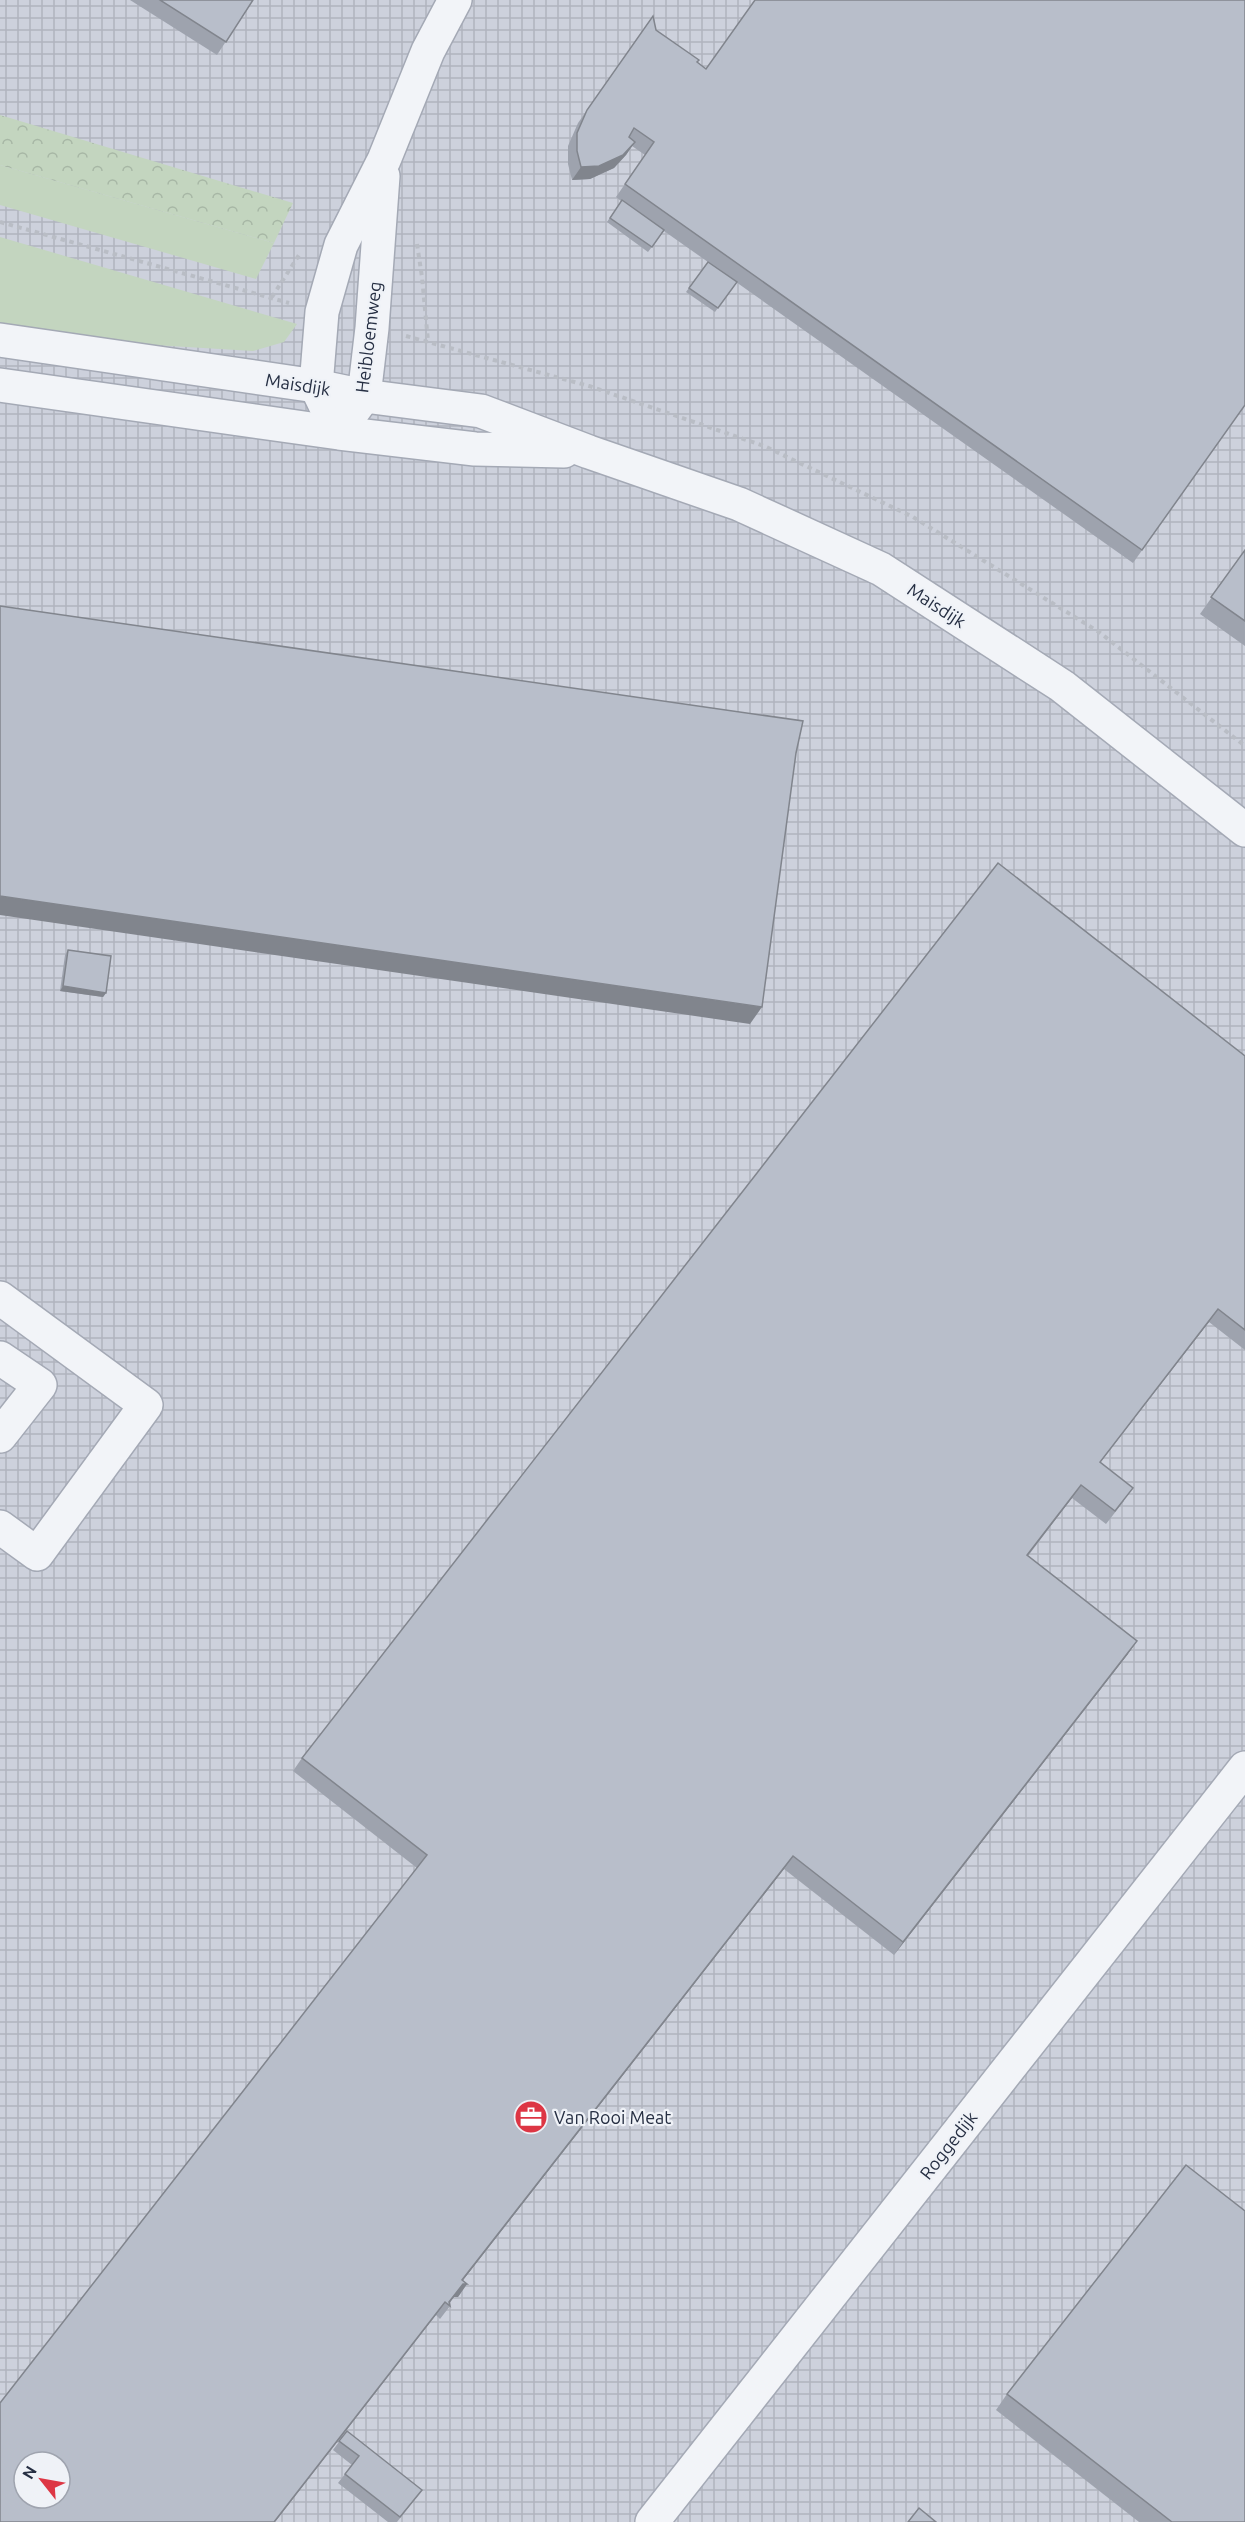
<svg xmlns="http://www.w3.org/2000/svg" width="1245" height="2522" font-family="Ubuntu,sans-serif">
  <defs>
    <pattern id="industrial-grid" width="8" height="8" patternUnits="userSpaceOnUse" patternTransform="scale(1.5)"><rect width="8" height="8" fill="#cdd1dc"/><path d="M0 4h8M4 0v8" fill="none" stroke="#b0b4be"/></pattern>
    <pattern id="forest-crowns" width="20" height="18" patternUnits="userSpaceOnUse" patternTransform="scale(1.5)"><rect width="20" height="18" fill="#c3d5bf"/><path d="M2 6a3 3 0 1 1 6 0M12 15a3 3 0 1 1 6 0" fill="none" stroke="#a7b7a5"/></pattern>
  </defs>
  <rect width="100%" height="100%" fill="#dfe2ea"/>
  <path fill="url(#industrial-grid)" fill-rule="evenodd" d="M0 0H1245V2522H0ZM24 2462H60V2498H24Z"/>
  <g fill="#c3d5bf">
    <path d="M0 165 274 243 256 279 0 205Z"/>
    <path d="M0 237 297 324 284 342 253 351 87 341 0 327Z"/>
  </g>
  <path fill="url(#forest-crowns)" d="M0 115 293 203 274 243 0 165Z"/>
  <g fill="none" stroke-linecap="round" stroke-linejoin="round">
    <defs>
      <g id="minor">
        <path d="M0 340 316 386 364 396 481 411 589 452 739 504 881 569 1062 686 1245 830"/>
        <path d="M0 385 339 433 475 449 564 451"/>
        <path d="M326 407 316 386 322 312 341 245 384 160 428 51 455 0"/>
        <path d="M351 414 364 396 372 328 383 176"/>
        <path d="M0 1298 146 1405 37 1554 0 1527"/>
        <path d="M0 1358 40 1385 0 1436"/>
        <path d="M652 2522 1245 1768"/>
      </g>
    </defs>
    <use href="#minor" stroke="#a4a9b5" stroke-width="36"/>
    <g stroke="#b9bdc5" stroke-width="4" stroke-dasharray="4.5 4.5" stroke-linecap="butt">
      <path d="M0 222 289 303"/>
      <path d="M417 244 422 277 428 341"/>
      <path d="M272 297 299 255"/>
      <path d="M406 336 589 386 764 446 913 517 1099 632 1245 746"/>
    </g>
    <use href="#minor" stroke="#f2f4f8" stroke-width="33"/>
  </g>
  <g fill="#9ea3ae">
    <path d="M130 0H253L217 55Z"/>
    <path d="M653 16 656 30 706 69 1245 405 1133 563 736 282 715 312 686 292 708 262 664 231 648 252 607 222 621 201 616 197 645 155 632 146 626 155 614 168 590 179 572 180 568 164V146L578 123Z"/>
    <path d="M1245 550V646L1200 614Z"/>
    <path d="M68 950 106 993 103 997 60 991 65 955Z"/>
    <path d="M1245 1056V1350L1209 1322 1100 1463 1124 1501 1106 1524 1072 1498 1028 1556 1128 1654 894 1955 784 1869 463 2280 467 2284 458 2297H454L449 2303 450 2306 440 2319 436 2315 417 1868 293 1771 302 1758Z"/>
    <path d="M1007 2394 1245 2522H1139L996 2410Z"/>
    <path d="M347 2431 422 2490 397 2522H388L338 2483 352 2465 333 2450Z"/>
  </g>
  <g fill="#81858d">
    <path d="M635 142 626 155 614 168 590 179 572 180 581 167Z"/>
    <path d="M0 896 762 1007 750 1024 0 915Z"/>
    <path d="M63 986 106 993 103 997 60 991Z"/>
    <path d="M1218 1309 1209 1322 1090 1475 1100 1462Z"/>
    <path d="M1081 1485 1072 1498 1018 1568 1027 1555Z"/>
    <path d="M1137 1641 1128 1654 894 1955 903 1942Z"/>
    <path d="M793 1856 784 1869 453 2293 462 2280Z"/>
    <path d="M463 2284H467L458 2297H454L448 2305 447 2304Z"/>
    <path d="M445 2302 436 2315 275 2522H274Z"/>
  </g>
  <g fill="#b8beca" stroke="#81858d" stroke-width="1.5" fill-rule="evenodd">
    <path d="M160 0H253L226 42Z"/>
    <path d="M755 0H1245V405L1142 550 625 184 654 142 634 128 629 137 635 142 623 155 599 166 581 167 577 151V133L587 110 653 16 656 30 699 60 697 62 706 69Z"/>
    <path d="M622 200 664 230 652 247 610 218Z"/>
    <path d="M708 262 737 282 718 308 689 288Z"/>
    <path d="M1245 550V621L1211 597Z"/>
    <path d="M0 606 803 721 796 753 762 1007 0 896Z"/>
    <path d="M998 863 1245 1056V1330L1218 1309 1100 1462 1133 1488 1115 1511 1081 1485 1027 1555 1137 1641 903 1942 793 1856 462 2280 467 2284H463L449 2302 450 2306 445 2302 274 2522H0V2403L427 1855 302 1758ZM24 2462H60V2498H24Z"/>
    <path d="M68 950 111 956 106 993 63 986Z"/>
    <path d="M1186 2165 1245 2211V2522H1172L1007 2394Z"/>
    <path d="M347 2431 422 2490 400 2517 345 2474 359 2456 339 2441Z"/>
    <path d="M919 2508 936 2522H908Z"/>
  </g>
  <defs>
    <symbol id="office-disc" viewBox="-11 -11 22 22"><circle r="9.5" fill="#dd3644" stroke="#eff2f7"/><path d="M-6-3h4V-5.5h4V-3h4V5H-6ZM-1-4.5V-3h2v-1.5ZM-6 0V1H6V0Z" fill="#fff"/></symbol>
  </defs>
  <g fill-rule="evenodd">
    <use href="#office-disc" x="512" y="2098" width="38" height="38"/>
  </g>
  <g text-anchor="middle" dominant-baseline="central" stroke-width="4.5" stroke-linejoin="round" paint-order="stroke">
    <g font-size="18" fill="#262f43" stroke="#eff2f7">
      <text transform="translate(368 337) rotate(-83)">Heibloemweg</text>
      <text transform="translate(298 384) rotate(9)">Maisdijk</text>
      <text transform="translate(937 605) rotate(33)">Maisdijk</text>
      <text transform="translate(948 2145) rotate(-52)">Roggedijk</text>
    </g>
    <g font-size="18" fill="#262f43" stroke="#eff2f7" text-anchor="start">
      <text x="554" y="2117">Van Rooi Meat</text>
    </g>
  </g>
  <g transform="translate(42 2480) rotate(301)"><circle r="28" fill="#eff2f7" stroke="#9fa4af" stroke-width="1.5"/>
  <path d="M0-4.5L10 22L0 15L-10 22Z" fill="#dd3644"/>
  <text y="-9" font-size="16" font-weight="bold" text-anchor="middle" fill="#262f43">N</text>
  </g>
</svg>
